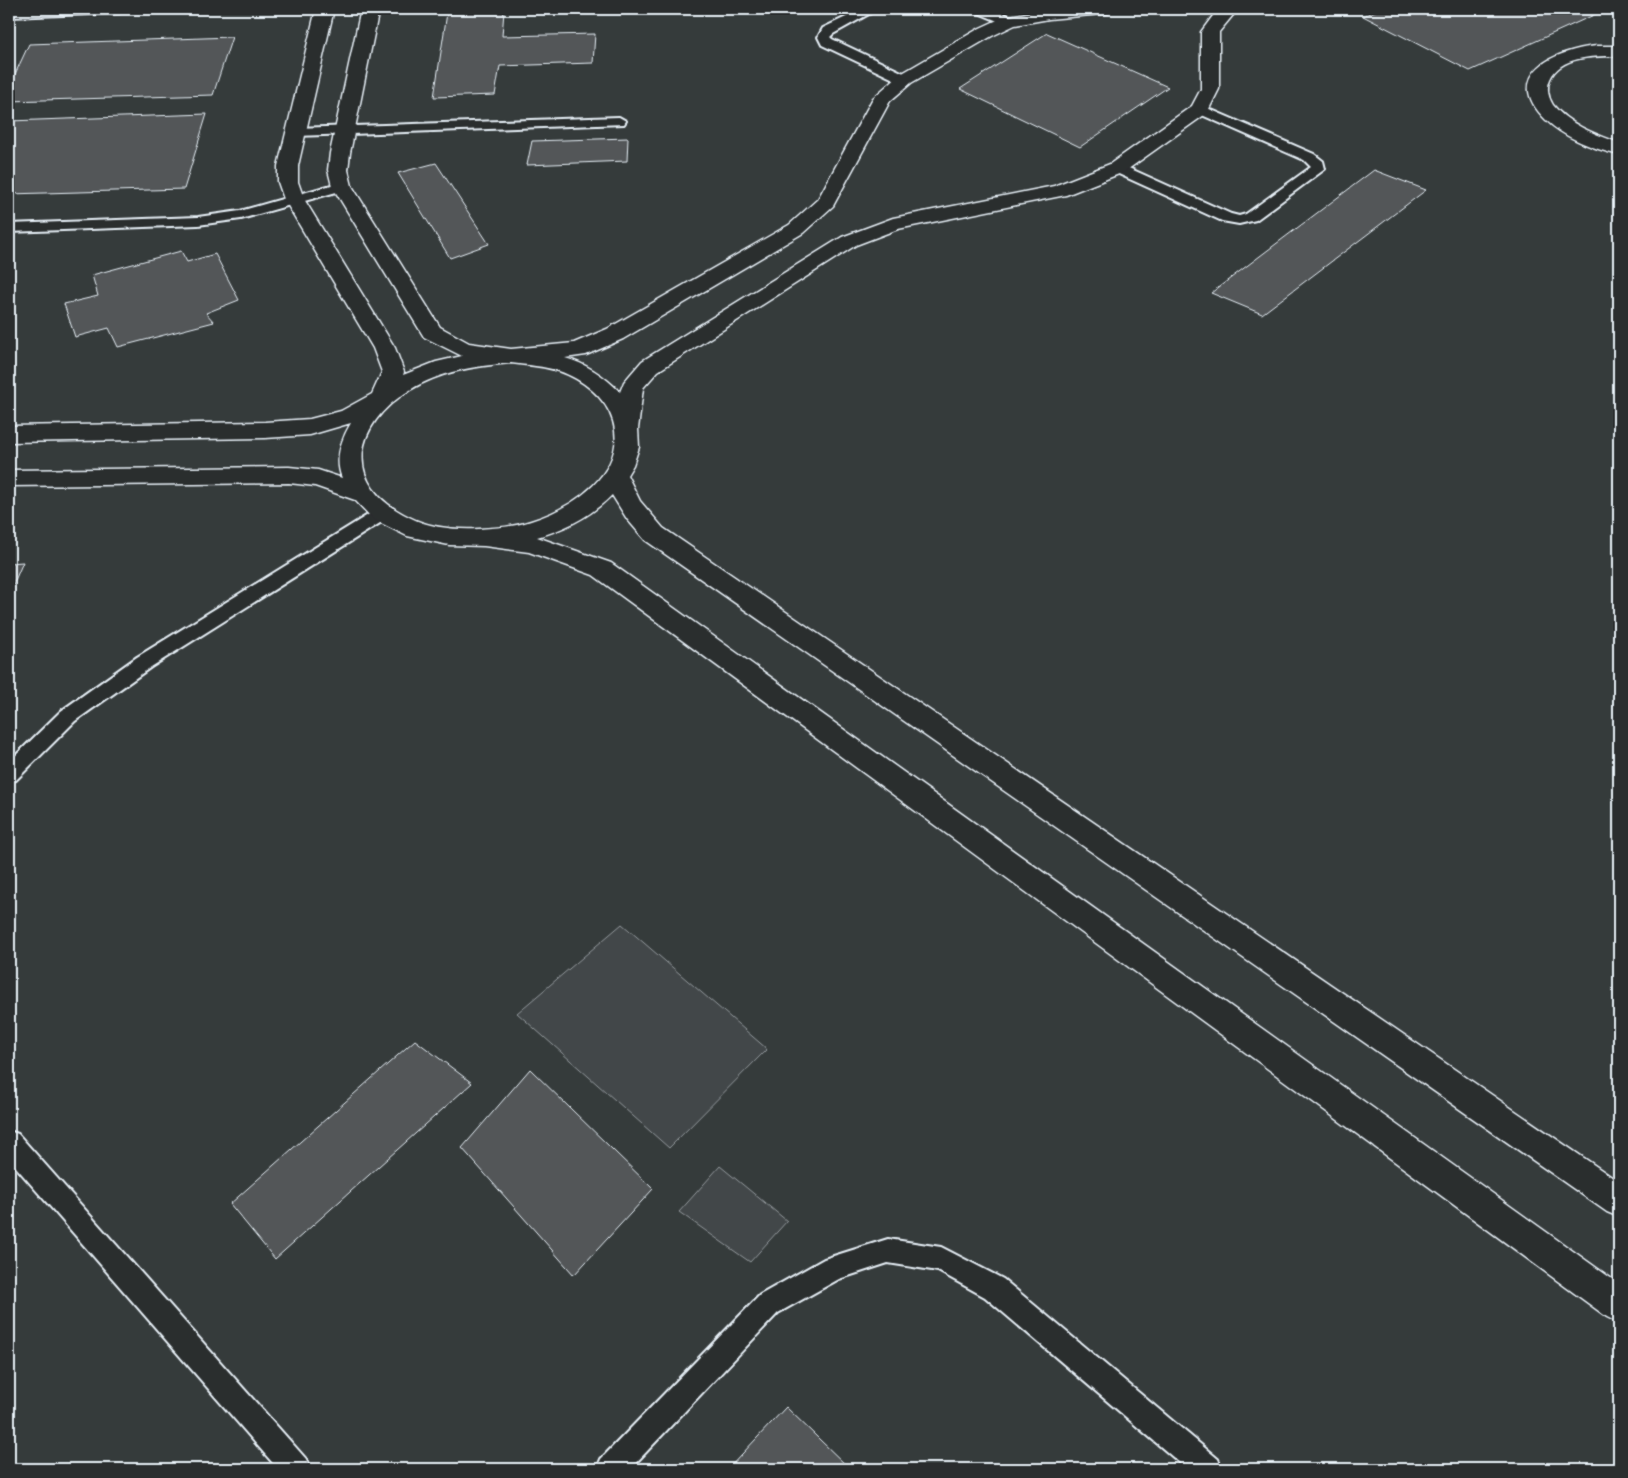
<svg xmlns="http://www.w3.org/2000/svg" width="1628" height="1478" font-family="'Gochi Hand',sans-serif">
  <rect width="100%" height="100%" fill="#2a2d2e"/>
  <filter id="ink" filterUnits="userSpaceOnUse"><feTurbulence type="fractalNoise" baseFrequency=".02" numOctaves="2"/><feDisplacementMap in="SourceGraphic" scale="10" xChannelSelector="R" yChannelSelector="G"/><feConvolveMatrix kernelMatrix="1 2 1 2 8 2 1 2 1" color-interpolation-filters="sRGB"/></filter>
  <g filter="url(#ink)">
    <rect fill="#363a3b" x="9" y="9" width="1610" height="1460"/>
    <g fill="#424648" stroke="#959ca0">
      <path d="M622 924 767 1049 669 1148 517 1013Z"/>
      <path d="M720 1166 787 1221 750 1262 679 1212Z"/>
    </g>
    <g fill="#535759" stroke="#e8f1f8">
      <path d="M1380 9H1607L1470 71 1363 16Z"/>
      <path d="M504 11 502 36 595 34 593 63 500 66 495 95 434 97 447 13Z"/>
      <path d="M1047 33 1168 87 1080 147 960 89Z"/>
      <path d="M232 37 213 95 9 101V87L29 44Z"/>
      <path d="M207 114 184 189 9 194V121Z"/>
      <path d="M628 138 627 161 527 165 532 141Z"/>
      <path d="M436 163 489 244 450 258 398 173Z"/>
      <path d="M1374 170 1426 190 1262 314 1211 293Z"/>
      <path d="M181 251 187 262 215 254 239 300 206 313 214 322 118 347 109 328 75 337 64 304 98 296 92 275Z"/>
      <path d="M23 562 9 594V563Z"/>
      <path d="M415 1040 472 1083 275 1259 230 1204Z"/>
      <path d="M530 1069 653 1189 574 1275 462 1148Z"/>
      <path d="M786 1407 850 1469H728Z"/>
    </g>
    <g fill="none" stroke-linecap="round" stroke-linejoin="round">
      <defs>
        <g id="lane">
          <path d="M9 9H125L119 13 9 17Z"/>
          <path d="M863 9H878L833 34 830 37 832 39 910 76 912 79 910 82H900L822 45 818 37 823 28Z"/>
          <path d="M974 9H991L1015 18 1016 21 1010 25 1005 24 976 12Z"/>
          <path d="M1200 105 1314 154 1323 161 1325 169 1256 220 1239 224 1222 221 1112 171 1110 168 1112 165H1122L1231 214 1239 216 1246 214 1311 167 1304 160 1195 112 1193 109Z"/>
          <path d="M619 117 626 121 624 124 296 136 289 132 296 128Z"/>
          <path d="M342 182 347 183 349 186 347 189 241 219 198 225 9 232V224L198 217 240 211Z"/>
          <path d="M382 508 388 510 391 514 388 518 151 667 75 721 16 780 9 782V762L61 711 137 657 376 510Z"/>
          <path d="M9 1131 18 1134 306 1459 310 1469H278L9 1159Z"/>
          <path d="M888 1239 941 1247 1003 1279 1218 1459 1222 1469H1187L985 1297 938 1271 888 1263 839 1279 778 1313 630 1469H597L601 1459 760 1295 824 1259Z"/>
        </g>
        <g id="street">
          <path d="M316 9H334L298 166V182L304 199 395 348 404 372 403 375 436 362 462 356 424 337 332 186 328 170 330 153 361 9H379L350 153 348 170 352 186 440 327 469 343 511 349 574 343 607 329 789 225 818 199 873 98 899 75 980 28 1004 17 1049 9H1111L1108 13 1102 14 1049 19 1015 25 992 36 911 83 890 101 833 206 803 233 623 339 586 355 565 358C587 364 604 376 620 392L624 382 642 361 842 237 893 218 1054 186 1110 164 1192 106 1201 89V32L1218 9H1238L1219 32V89L1207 113 1124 172 1066 195 898 229 856 245 658 371 643 388 638 429 639 447 633 465 627 475 640 501 663 528 1619 1182V1217L1607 1212 645 540 627 519 612 495C591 516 566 529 537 537L611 563 1619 1284V1323L1607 1317 593 575 529 552 484 546 449 545 407 536 373 519 355 500 315 486 289 483 9 486V470L289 467 318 470 342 478C334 459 341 440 351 423L310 435 265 438 9 442V426L265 422 310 419 341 411 372 394 382 372 373 348 284 199 278 182V166ZM511 363C527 365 544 366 559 371 582 379 606 397 613 421 628 472 573 508 531 521 514 527 497 528 479 529 456 530 430 528 409 517 342 485 352 425 410 390 440 371 476 366 511 363Z"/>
          <path d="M1597 46H1619V56C1597 56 1561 55 1550 79 1546 88 1548 97 1553 105 1569 125 1595 134 1619 143V155C1594 149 1565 138 1546 120 1500 74 1556 50 1597 46Z"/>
        </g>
      </defs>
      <use href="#lane" stroke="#e8f1f8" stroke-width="4"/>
      <use href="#street" stroke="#e8f1f8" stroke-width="3"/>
      <use href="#lane" fill="#2a2d2e" fill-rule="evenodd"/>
      <use href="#street" fill="#2a2d2e" fill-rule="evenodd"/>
    </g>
  </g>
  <rect width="1628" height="1478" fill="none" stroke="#2a2d2e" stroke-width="30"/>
  <rect x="15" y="15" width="1598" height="1448" fill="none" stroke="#e8f1f8" stroke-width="2" filter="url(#ink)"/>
</svg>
